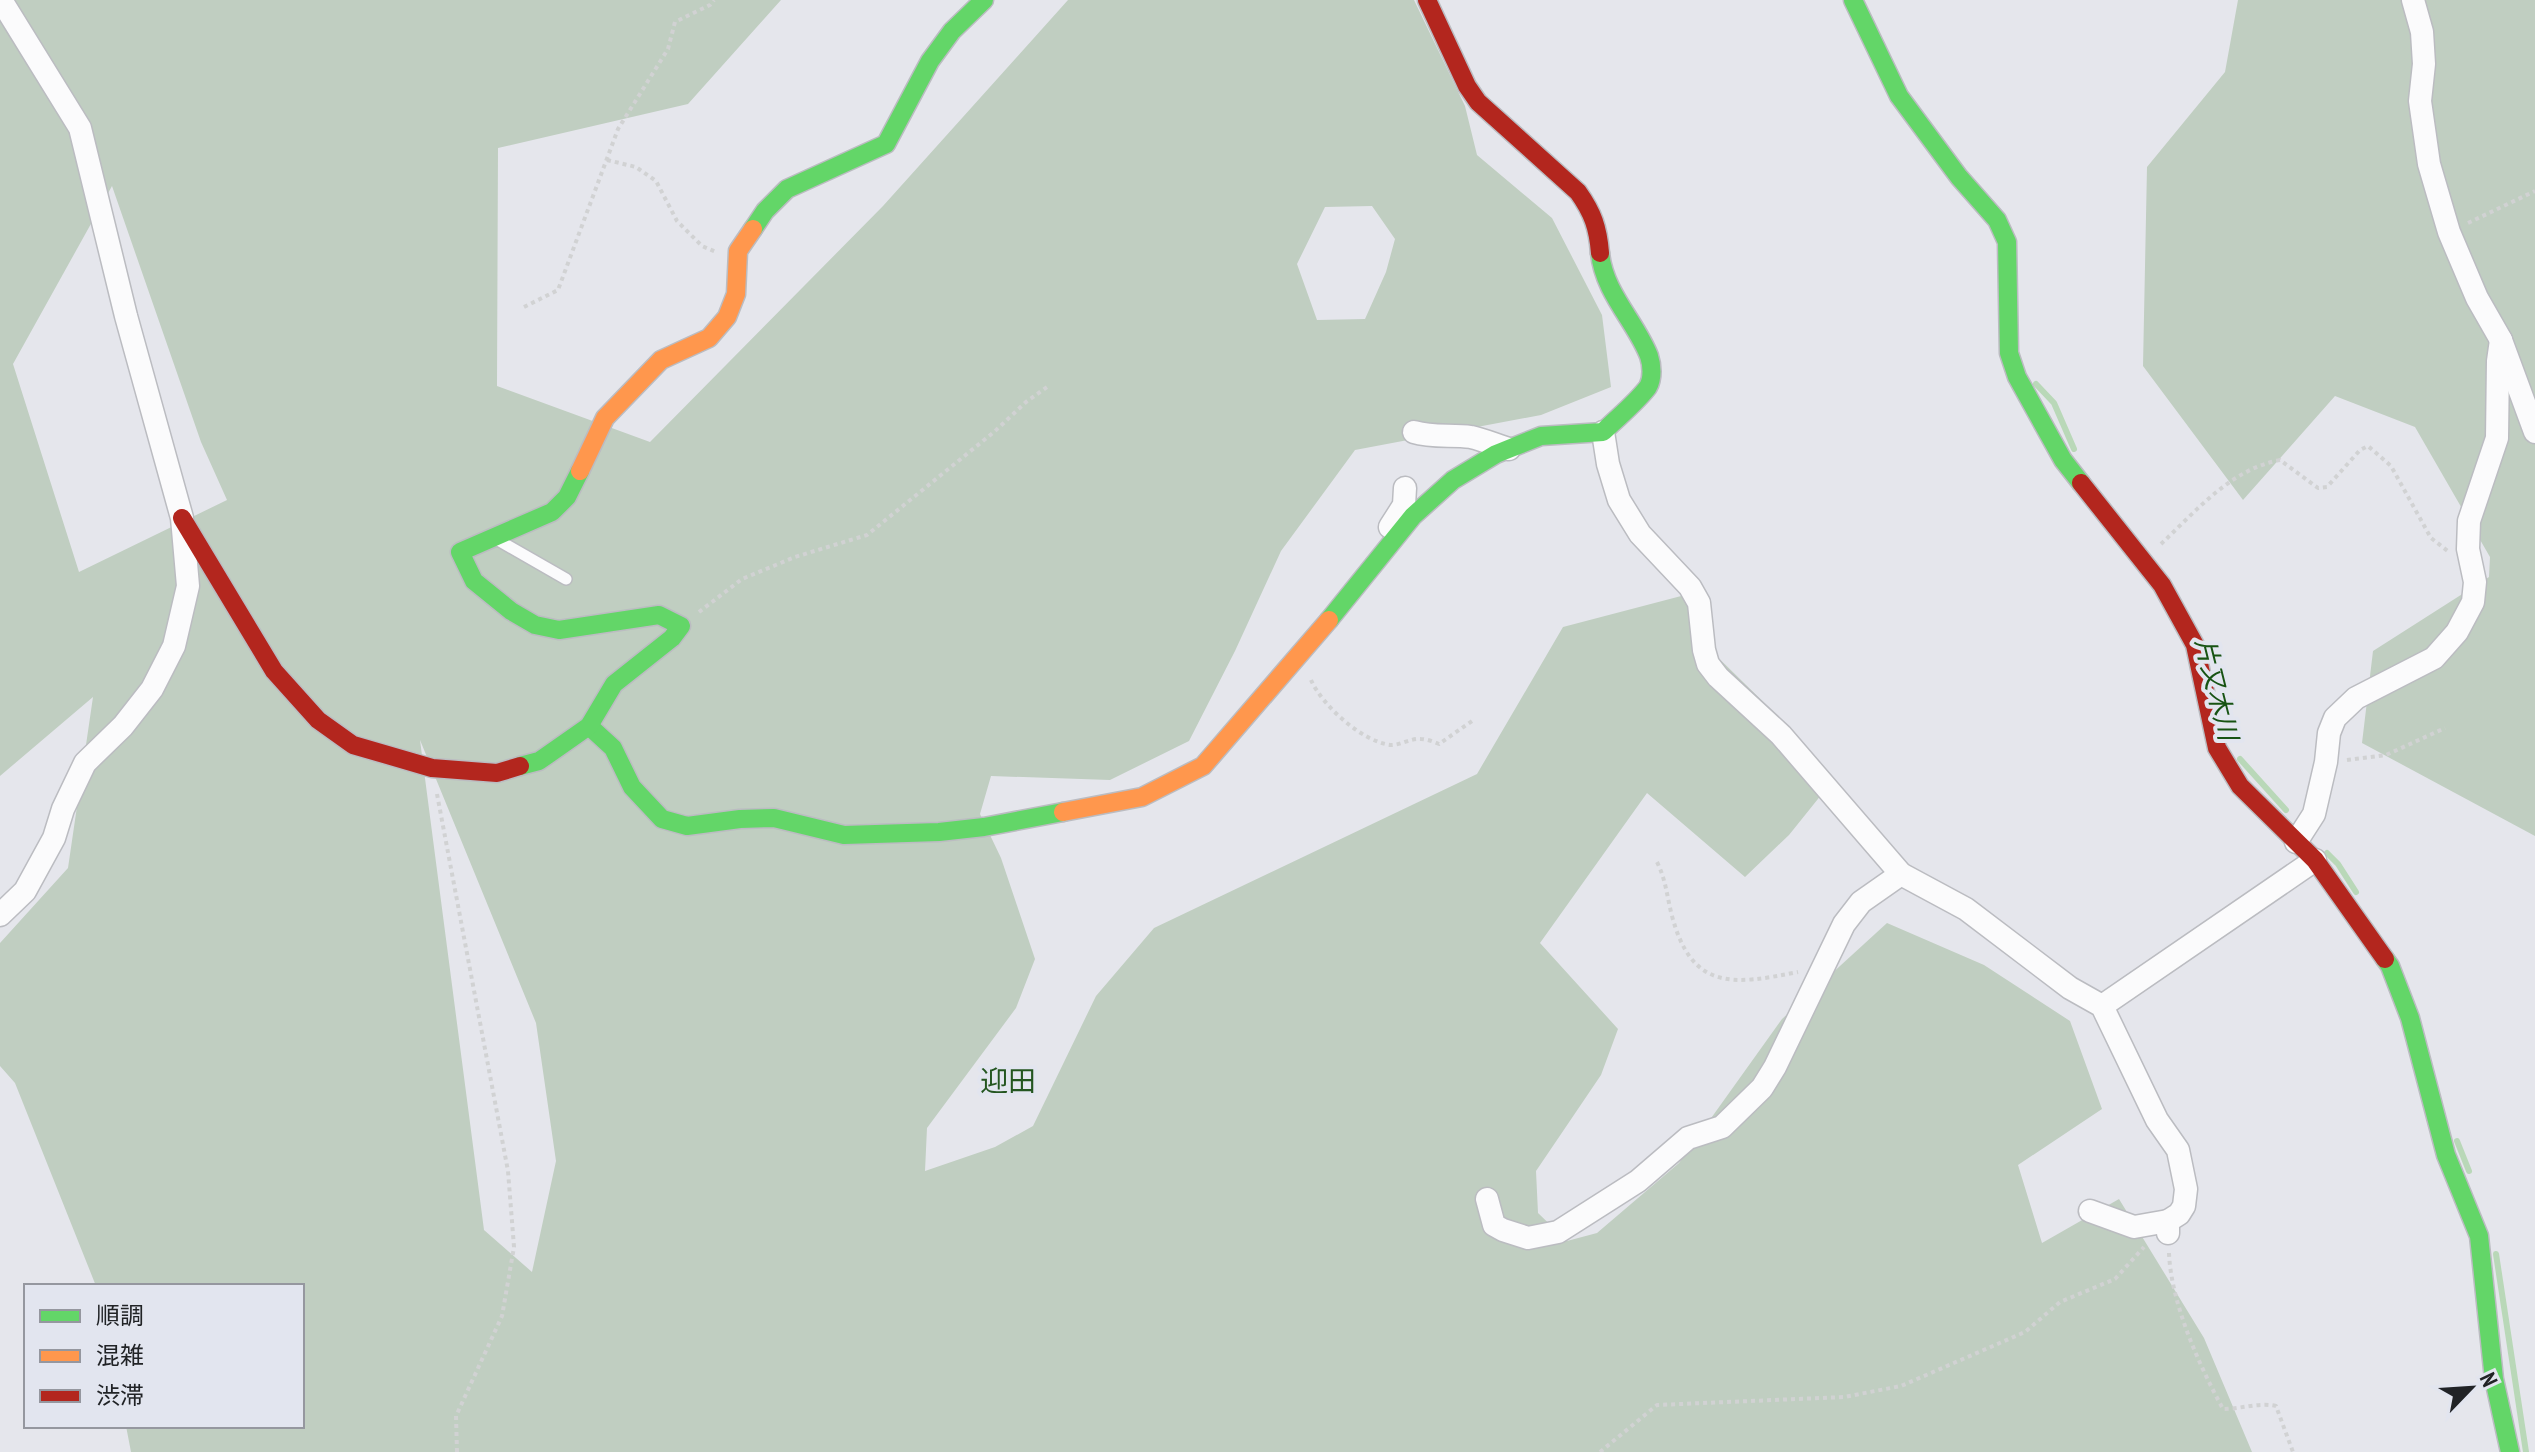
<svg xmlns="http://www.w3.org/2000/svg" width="2535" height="1452" font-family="'PT Sans Narrow','Noto Sans JP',sans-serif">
  <rect width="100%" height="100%" fill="#e5e6ec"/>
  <g fill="#c0cec1" fill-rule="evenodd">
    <path d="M0 0H781L688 104 498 148 497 386 650 442 883 206 1068 0H1414L1465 106 1477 155 1552 218 1602 315 1611 387 1541 415 1355 450 1281 551 1235 651 1189 741 1110 780 991 776 980 814 1001 858 1035 959 1016 1008 927 1128 925 1171 995 1147 1033 1126 1096 996 1154 928 1477 774 1563 627 1685 595 1695 635 1788 726 1834 779 1789 835 1745 877 1647 793 1540 943 1618 1029 1601 1075 1536 1171 1538 1213 1567 1241 1597 1233 1679 1163 1782 1019 1887 923 1984 965 2070 1021 2102 1109 2018 1165 2042 1243 2119 1199 2204 1338 2252 1452H131L126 1426H302V1286H96L15 1083 0 1066V943L68 868 93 697 0 776ZM112 186 201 442 227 500 79 572 13 364ZM1372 206 1395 239 1386 272 1365 319 1317 320 1297 264 1325 207ZM420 740 536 1023 556 1161 532 1272 484 1230Z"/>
    <path d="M2238 0H2535V836L2362 743 2373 651 2489 577 2490 557 2415 427 2335 396 2243 500 2143 366 2147 167 2225 72Z"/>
  </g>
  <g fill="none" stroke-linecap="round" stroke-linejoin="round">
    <g stroke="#b9d8b8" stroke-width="6">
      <path d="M2036 384 2054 403 2074 449"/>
      <path d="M2240 759 2286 810"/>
      <path d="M2327 853 2338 864 2356 892"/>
      <path d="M2457 1141 2469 1171"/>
      <path d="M2496 1254 2526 1452"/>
    </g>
    <defs>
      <path id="lane" d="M498 540 566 579"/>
      <g id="street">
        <path d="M2413 0 2422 32 2424 64 2420 101 2429 164 2449 232 2477 298 2501 340 2535 432"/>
        <path d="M1414 432C1433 438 1452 434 1471 437 1484 440 1496 445 1509 449"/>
        <path d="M1603 432 1608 464 1619 500 1640 534 1690 587 1699 603 1704 650 1708 664 1718 677 1781 735 1901 874 1966 909 2070 988 2102 1006 2157 1120 2178 1150 2186 1189 2184 1206 2179 1214 2168 1221V1233"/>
        <path d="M1390 527 1404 505 1405 488"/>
        <path d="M2296 842 2314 814 2326 762 2329 733 2335 718 2356 698 2434 658 2457 632 2473 602 2475 582 2468 549 2469 521 2497 438 2498 361 2501 340"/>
        <path d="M0 915 25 891 54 838 63 809 85 763 123 726 152 689 174 646 188 586 182 518 126 316 80 128 1 0"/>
        <path d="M2102 1006 2315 860"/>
        <path d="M1487 1199 1494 1225 1503 1230 1528 1238 1558 1232 1638 1181 1688 1138 1722 1127 1762 1088 1775 1067 1844 924 1861 902 1901 874"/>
        <path d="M2090 1211 2134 1227 2168 1221"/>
      </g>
      <g id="fast">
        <path d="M1853 0 1899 96 1959 177 1997 220 2007 242 2009 353 2017 377 2063 460 2081 483"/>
        <path d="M753 229 765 211 787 189 886 144 930 61 952 31 984 0"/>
        <path d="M1329 620 1413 516 1453 480 1496 454 1541 436 1603 432C1617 418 1636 403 1648 387 1653 378 1652 365 1649 356 1636 322 1604 293 1600 253"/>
        <path d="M589 726 613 748 632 787 662 819 687 826 740 819 774 818 844 835 939 832 984 827 1063 812"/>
        <path d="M520 766 539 761 589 726 614 684 672 638 681 626 659 615 559 630 535 625 511 611 474 581 460 552 552 512 567 497 580 471"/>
        <path d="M2385 959 2390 966 2410 1018 2446 1155 2479 1236 2494 1379 2510 1452"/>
      </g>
      <g id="slow">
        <path d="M580 471 605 418 661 360 709 338 727 317 736 294 738 251 753 229"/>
        <path d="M1063 812 1142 797 1203 766 1329 620"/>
      </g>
      <g id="jam">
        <path d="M1427 0 1467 86 1478 102 1578 192C1593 213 1598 228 1600 253"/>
        <path d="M2081 483 2162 585 2195 645 2217 748 2240 786 2315 860 2385 959"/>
        <path d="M182 518 274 671 318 720 353 745 432 768 497 773 520 766"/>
      </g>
    </defs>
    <use href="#lane" stroke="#bbbcc1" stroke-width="14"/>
    <use href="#street" stroke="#bbbcc1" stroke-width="25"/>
    <use href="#fast" stroke="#bbbcc1" stroke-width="21"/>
    <use href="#slow" stroke="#bbbcc1" stroke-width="21"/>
    <use href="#jam" stroke="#bbbcc1" stroke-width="21"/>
    <g stroke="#d1d2d3" stroke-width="4" stroke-dasharray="4 4" stroke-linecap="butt">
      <path d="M607 160 636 167 656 181 677 221 702 246 716 252"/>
      <path d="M2468 223 2535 191"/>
      <path d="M524 307 558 290 618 129 668 49 675 22 710 5 714 0"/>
      <path d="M2161 544C2196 511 2231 469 2280 460L2318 488 2327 487 2360 450 2368 446 2391 466 2431 538 2449 552"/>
      <path d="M699 612 742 579 795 557 867 535 994 432 1026 402 1047 387"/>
      <path d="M1311 680C1322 705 1362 742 1391 745 1401 745 1411 738 1421 739 1427 739 1434 742 1439 744L1472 721"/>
      <path d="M2347 760 2386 755 2445 728"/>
      <path d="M437 794 508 1171 514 1247 502 1316 456 1416 457 1452"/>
      <path d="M1657 862C1666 880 1667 897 1672 916 1692 991 1733 985 1798 972"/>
      <path d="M2169 1253C2171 1303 2199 1365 2223 1409 2241 1409 2259 1402 2276 1406L2293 1452"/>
      <path d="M1600 1452 1657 1405 1844 1397 1901 1386 2025 1332 2060 1302 2115 1279 2144 1247"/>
    </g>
    <use href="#lane" stroke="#fbfbfc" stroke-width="11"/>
    <use href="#street" stroke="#fbfbfc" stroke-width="22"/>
    <use href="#fast" stroke="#63d668" stroke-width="18"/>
    <use href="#slow" stroke="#ff974d" stroke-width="18"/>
    <use href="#jam" stroke="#b3261e" stroke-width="18"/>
  </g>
  <g text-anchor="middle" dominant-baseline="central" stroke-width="8" stroke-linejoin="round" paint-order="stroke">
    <g font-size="26" font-style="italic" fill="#175313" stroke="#e2e5ef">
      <text transform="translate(2217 689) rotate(76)">片又木川</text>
    </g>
    <g font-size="28" fill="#245620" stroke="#e2e5ef">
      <text x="1008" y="1080">迎田</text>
    </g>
  </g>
  <rect x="24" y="1284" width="280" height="144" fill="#e2e5ef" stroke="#95979f" stroke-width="2"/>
  <rect x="40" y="1310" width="40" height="12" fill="#63d668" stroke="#95979f" stroke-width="2"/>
  <text x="96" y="1324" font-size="24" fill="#212326">順調</text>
  <rect x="40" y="1350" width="40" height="12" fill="#ff974d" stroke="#95979f" stroke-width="2"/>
  <text x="96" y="1364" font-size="24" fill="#212326">混雑</text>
  <rect x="40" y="1390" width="40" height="12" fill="#b3261e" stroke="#95979f" stroke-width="2"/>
  <text x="96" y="1404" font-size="24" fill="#212326">渋滞</text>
  <g transform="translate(2471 1388) rotate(65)" stroke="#e2e5ef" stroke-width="6" paint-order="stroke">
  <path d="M0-6L14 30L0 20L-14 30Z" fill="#212326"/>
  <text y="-12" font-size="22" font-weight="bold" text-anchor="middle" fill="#212326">N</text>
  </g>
</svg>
